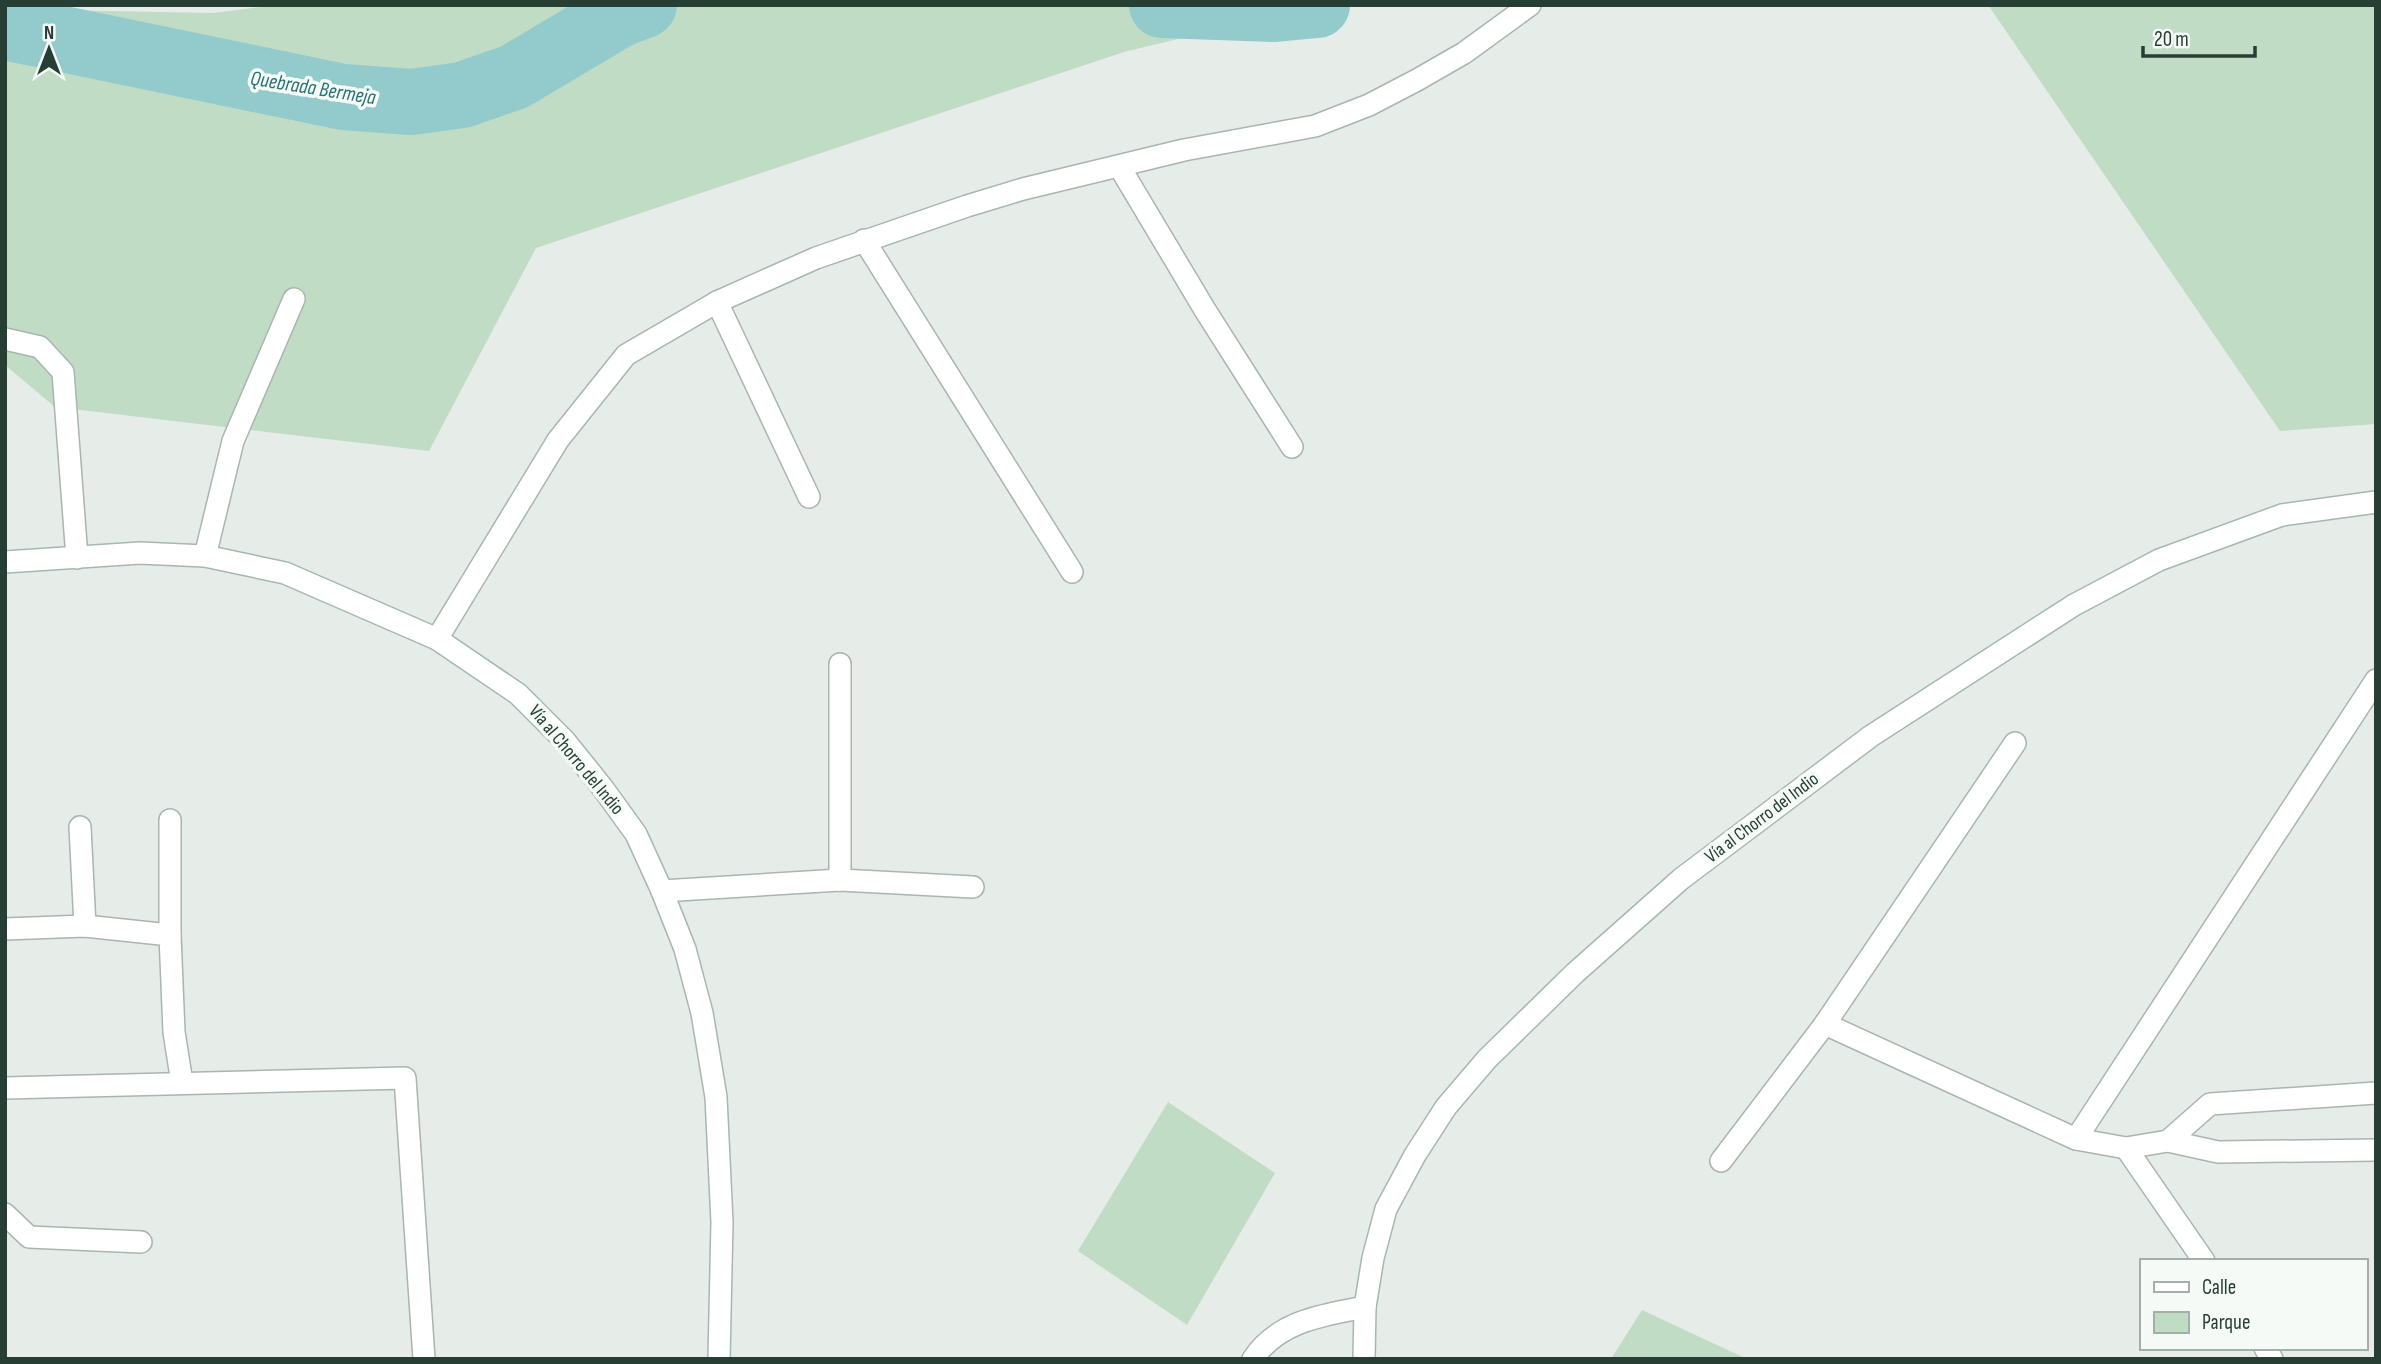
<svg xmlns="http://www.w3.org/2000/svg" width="2381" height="1364" font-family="'Sofia Sans Condensed',sans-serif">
  <rect width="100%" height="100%" fill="#e6ede9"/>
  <g fill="#c1dcc5">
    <path d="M276 5H1318L1124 52 536 248 429 451 55 407 5 365V9L214 13Z"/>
    <path d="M1988 5H2376V424L2280 431Z"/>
    <path d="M1168 1102 1275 1173 1187 1325 1078 1251Z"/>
    <path d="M1642 1310 1747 1359H1611Z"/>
  </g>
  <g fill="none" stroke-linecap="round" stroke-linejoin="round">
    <g stroke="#93cbcc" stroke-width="66">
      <path d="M1162 5 1275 9 1317 5"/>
      <path d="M5 27 343 97 411 102 462 95 514 77 620 14 644 5"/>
    </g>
    <defs>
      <g id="lane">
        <path d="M170 820V935"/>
        <path d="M80 827 85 926"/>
        <path d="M5 929 85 926 170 935 174 1032 182 1083"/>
        <path d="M5 1214 29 1237 141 1242"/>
      </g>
      <g id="street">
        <path d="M1119 166 1205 310 1292 447"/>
        <path d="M864 240 1072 572"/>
        <path d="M717 302 809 497"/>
        <path d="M5 339 40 347 63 372 77 558"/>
        <path d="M205 556 233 441 294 299"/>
        <path d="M437 639 558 440 626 355 717 302 816 258 967 206 1023 189 1184 150 1315 126 1369 105 1417 80 1464 53 1530 5"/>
        <path d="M840 664V880"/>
        <path d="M2015 743 1825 1024 2076 1139 2126 1148 2168 1141 2218 1152 2376 1150"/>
        <path d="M662 891 840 880 973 887"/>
        <path d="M5 1088 405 1078 424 1359"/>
        <path d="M2076 1139 2376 680"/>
        <path d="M2168 1141 2210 1104 2376 1093"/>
        <path d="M2126 1148 2204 1261"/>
        <path d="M1721 1161 1825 1024"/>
        <path d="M2265 1348 2272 1359"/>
        <path d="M1253 1359C1278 1321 1323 1315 1365 1307"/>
      </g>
      <g id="secondary">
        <path d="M5 562 140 553 205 556 285 573 437 639 518 694 565 741 602 787 636 834 662 891 685 949 702 1013 716 1097 722 1222 719 1359"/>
        <path d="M1364 1359 1365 1307 1373 1258 1386 1209 1415 1155 1446 1107 1487 1059 1575 973 1681 879 1871 736 2074 605 2159 560 2282 515 2376 502"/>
      </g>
    </defs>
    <use href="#lane" stroke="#a9b5af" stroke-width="24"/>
    <use href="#street" stroke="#a9b5af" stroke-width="24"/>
    <use href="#secondary" stroke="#a5b8af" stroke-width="24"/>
    <use href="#lane" stroke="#fff" stroke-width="21"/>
    <use href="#street" stroke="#fff" stroke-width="21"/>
    <use href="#secondary" stroke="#fff" stroke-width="21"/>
  </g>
  <g text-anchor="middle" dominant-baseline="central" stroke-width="7" stroke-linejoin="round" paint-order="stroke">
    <g font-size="19" fill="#263e34" stroke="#f6faf7">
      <text transform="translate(576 760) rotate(50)">Vía al Chorro del Indio</text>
      <text transform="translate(1762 818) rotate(-37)">Vía al Chorro del Indio</text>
    </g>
    <g font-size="21" font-style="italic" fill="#257274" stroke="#f6faf7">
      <text transform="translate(313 88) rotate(9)">Quebrada Bermeja</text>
    </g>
  </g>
  <rect width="2381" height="1364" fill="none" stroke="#263e34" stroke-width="14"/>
  <rect x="2140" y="1259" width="228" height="91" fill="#f6faf7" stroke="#a3afa9" stroke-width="2"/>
  <rect x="2154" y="1282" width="35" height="10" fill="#ffffff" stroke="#a3afa9" stroke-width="2"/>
  <text x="2202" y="1294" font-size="21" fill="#263e34">Calle</text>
  <rect x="2154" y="1312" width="35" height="21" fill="#c1dcc5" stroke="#a3afa9" stroke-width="2"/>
  <text x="2202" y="1329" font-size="21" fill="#263e34">Parque</text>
  <g transform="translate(49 49)" stroke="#f6faf7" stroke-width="5" paint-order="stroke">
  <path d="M0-5L12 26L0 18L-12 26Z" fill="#263e34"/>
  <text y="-10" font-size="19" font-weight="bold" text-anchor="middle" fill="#263e34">N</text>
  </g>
  <path d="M2143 46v10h112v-10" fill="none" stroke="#263e34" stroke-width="3.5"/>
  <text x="2154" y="46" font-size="21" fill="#263e34" stroke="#f6faf7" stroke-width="5" paint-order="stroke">20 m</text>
</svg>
